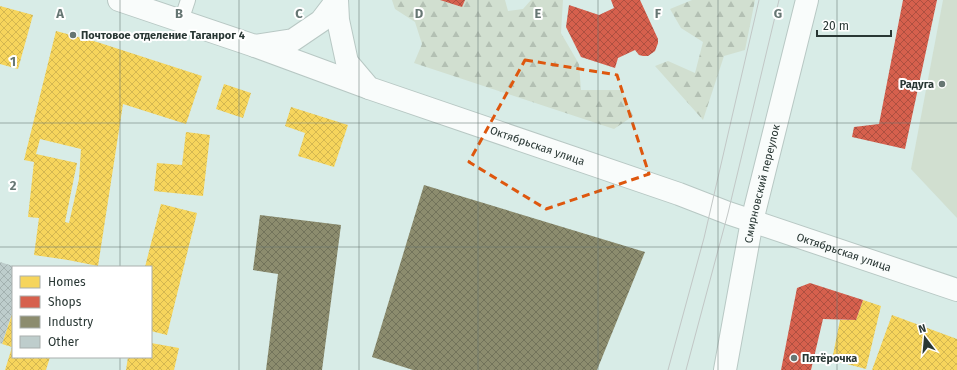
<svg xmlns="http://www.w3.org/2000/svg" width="957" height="370" font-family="'Fira Sans',sans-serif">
  <defs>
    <pattern id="forest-firs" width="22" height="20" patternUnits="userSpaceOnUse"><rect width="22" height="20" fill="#d1dfd0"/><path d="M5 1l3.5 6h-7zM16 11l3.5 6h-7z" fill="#b3c0b3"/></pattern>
    <pattern id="homes-cross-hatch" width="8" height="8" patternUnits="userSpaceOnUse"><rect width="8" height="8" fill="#f6d55c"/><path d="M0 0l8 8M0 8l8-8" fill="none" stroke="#d3b751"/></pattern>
    <pattern id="shops-cross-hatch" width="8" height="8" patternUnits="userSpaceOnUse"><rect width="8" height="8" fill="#d6604d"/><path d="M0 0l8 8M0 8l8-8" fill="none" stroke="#ae5041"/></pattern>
    <pattern id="industry-cross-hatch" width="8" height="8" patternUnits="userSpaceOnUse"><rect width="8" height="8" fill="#8c8c6e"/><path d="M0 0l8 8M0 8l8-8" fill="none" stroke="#72735b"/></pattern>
    <pattern id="building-cross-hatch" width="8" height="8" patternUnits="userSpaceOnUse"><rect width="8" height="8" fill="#becdcc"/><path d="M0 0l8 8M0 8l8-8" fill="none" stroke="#a3b1b0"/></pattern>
  </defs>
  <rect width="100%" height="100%" fill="#d8ece7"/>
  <path fill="#d1dfd0" d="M943 0H957V218L911 169Z"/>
  <g fill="url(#forest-firs)">
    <path d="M392 0H505L508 11 523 9 531 0H563L561 33 579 64 581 90H621L633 116 614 129 414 63 422 44 415 22 395 9Z"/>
    <path d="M692 0H755L745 50 724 56 703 120 655 66 668 61 695 73 703 42 681 28 670 9Z"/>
  </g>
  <g fill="url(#homes-cross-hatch)" fill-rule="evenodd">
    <path d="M0 6 33 15 18 69 0 64Z"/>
    <path d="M56 31 97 42 202 76 186 124 123 104 98 266 68 260 34 255 39 218 28 217 34 162 24 160ZM40 139 81 149 79 179 69 223 65 222 77 163 36 154Z"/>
    <path d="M224 84 251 93 243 118 216 109Z"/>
    <path d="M291 107 348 125 334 167 298 156 305 133 285 126Z"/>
    <path d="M186 132 210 135 203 196 154 191 157 163 182 165Z"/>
    <path d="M161 204 197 213 167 335 151 331V267H145Z"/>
    <path d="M863 300 881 306 866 369 832 360 840 320H856Z"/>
    <path d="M13 311V357H50L46 370H5L12 347 2 344Z"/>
    <path d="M892 315 957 339V370H872Z"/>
    <path d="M151 343 179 348 174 370H126L128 357H151Z"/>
  </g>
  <g fill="url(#shops-cross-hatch)">
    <path d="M440 0H465L462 7Z"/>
    <path d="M611 0H640L658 39V43L655 51 648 56H643L639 55 635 50 618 58 615 68 581 57 566 27 569 5 599 15 614 8Z"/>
    <path d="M903 0H937L905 149 852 137 854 127 879 124Z"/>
    <path d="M810 283 863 300 856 320 823 319 811 370H781L797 288Z"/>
  </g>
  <g fill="url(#industry-cross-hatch)">
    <path d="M424 185 645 252 597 370H413L372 357Z"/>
    <path d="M260 215 341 225 322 370H266L278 274 253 270Z"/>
  </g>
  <path fill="url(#building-cross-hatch)" d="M0 262 13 266V310L2 344 0 343Z"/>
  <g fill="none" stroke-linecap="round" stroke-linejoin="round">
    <defs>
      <path id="service" d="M181 21 188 0"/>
      <g id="tertiary">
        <path d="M119 0 255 46 369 88"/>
        <path id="s1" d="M752 221 957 290"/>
      </g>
      <g id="secondary">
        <path id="s2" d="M337 0 338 20 347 62 369 88 679 194 728 213 752 221"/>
        <path d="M255 46 293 40 321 21 337 0"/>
        <path id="s3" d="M725 370 752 221 807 0"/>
      </g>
    </defs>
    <use href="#service" stroke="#b8c8c4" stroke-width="16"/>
    <use href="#tertiary" stroke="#b8c8c4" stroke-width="24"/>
    <use href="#secondary" stroke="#b8c8c4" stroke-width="24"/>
    <use href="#service" stroke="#f9fcfb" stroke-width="14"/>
    <use href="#tertiary" stroke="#f9fcfb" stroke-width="22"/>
    <use href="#secondary" stroke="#f9fcfb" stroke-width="22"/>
    <g stroke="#c2c7c6" stroke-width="1">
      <path d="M668 370 704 238 759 0"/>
      <path d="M686 370 728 213 779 0"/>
    </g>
  </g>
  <path fill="none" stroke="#de570e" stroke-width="3" stroke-dasharray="8 5" stroke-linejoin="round" d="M525 60 617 75 649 174 546 209 469 162Z"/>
  <path fill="none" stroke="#667673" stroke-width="1" stroke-opacity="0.55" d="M120 0V267M239 0V370M359 0V370M478 0V370M598 0V370M718 0V370M837 0V370M0 123H957M0 247H957M120 357V370"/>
  <g fill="#667673" stroke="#fff" stroke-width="1.5">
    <circle cx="73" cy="35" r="4"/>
    <circle cx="942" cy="84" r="4"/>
    <circle cx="794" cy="358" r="4"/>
  </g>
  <g text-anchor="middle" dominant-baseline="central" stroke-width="4" stroke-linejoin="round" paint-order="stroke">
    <g font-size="11" font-weight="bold" fill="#293734" stroke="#fff" text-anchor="start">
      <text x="81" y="35">Почтовое отделение Таганрог 4</text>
      <text x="934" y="84" text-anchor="end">Радуга</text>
      <text x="802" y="358">Пятёрочка</text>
    </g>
    <g font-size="11" fill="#293734" stroke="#fff">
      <text stroke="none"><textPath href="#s2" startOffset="275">Октябрьская улица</textPath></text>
      <text stroke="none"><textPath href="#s3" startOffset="190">Смирновский переулок</textPath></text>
      <text stroke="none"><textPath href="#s1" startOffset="97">Октябрьская улица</textPath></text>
    </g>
  </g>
  <g font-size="13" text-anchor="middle" font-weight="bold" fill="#667673" stroke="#fff" stroke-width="4" stroke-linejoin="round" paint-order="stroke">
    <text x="60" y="18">A</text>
    <text x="179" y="18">B</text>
    <text x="299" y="18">C</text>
    <text x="419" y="18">D</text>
    <text x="538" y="18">E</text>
    <text x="658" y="18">F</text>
    <text x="778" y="18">G</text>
    <text x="13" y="66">1</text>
    <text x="13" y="190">2</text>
  </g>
  <rect x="12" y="266" width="140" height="92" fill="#ffffff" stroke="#a9afae"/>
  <rect x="20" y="276" width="20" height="12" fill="#f6d55c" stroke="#a9afae"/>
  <text x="48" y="286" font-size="12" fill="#293734">Homes</text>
  <rect x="20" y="296" width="20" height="12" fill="#d6604d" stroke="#a9afae"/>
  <text x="48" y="306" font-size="12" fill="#293734">Shops</text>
  <rect x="20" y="316" width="20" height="12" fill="#8c8c6e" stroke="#a9afae"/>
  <text x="48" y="326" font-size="12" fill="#293734">Industry</text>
  <rect x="20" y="336" width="20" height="12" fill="#becdcc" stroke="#a9afae"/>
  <text x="48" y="346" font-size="12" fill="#293734">Other</text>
  <g transform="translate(925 338) rotate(344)" stroke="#ffffff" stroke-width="3" paint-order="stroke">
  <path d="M0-3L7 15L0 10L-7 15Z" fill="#293734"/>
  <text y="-6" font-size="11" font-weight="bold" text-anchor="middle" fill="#293734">N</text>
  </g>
  <path d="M817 30v6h74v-6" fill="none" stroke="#293734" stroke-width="2"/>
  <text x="823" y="30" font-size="12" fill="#293734" stroke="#ffffff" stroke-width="3" paint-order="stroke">20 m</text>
</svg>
